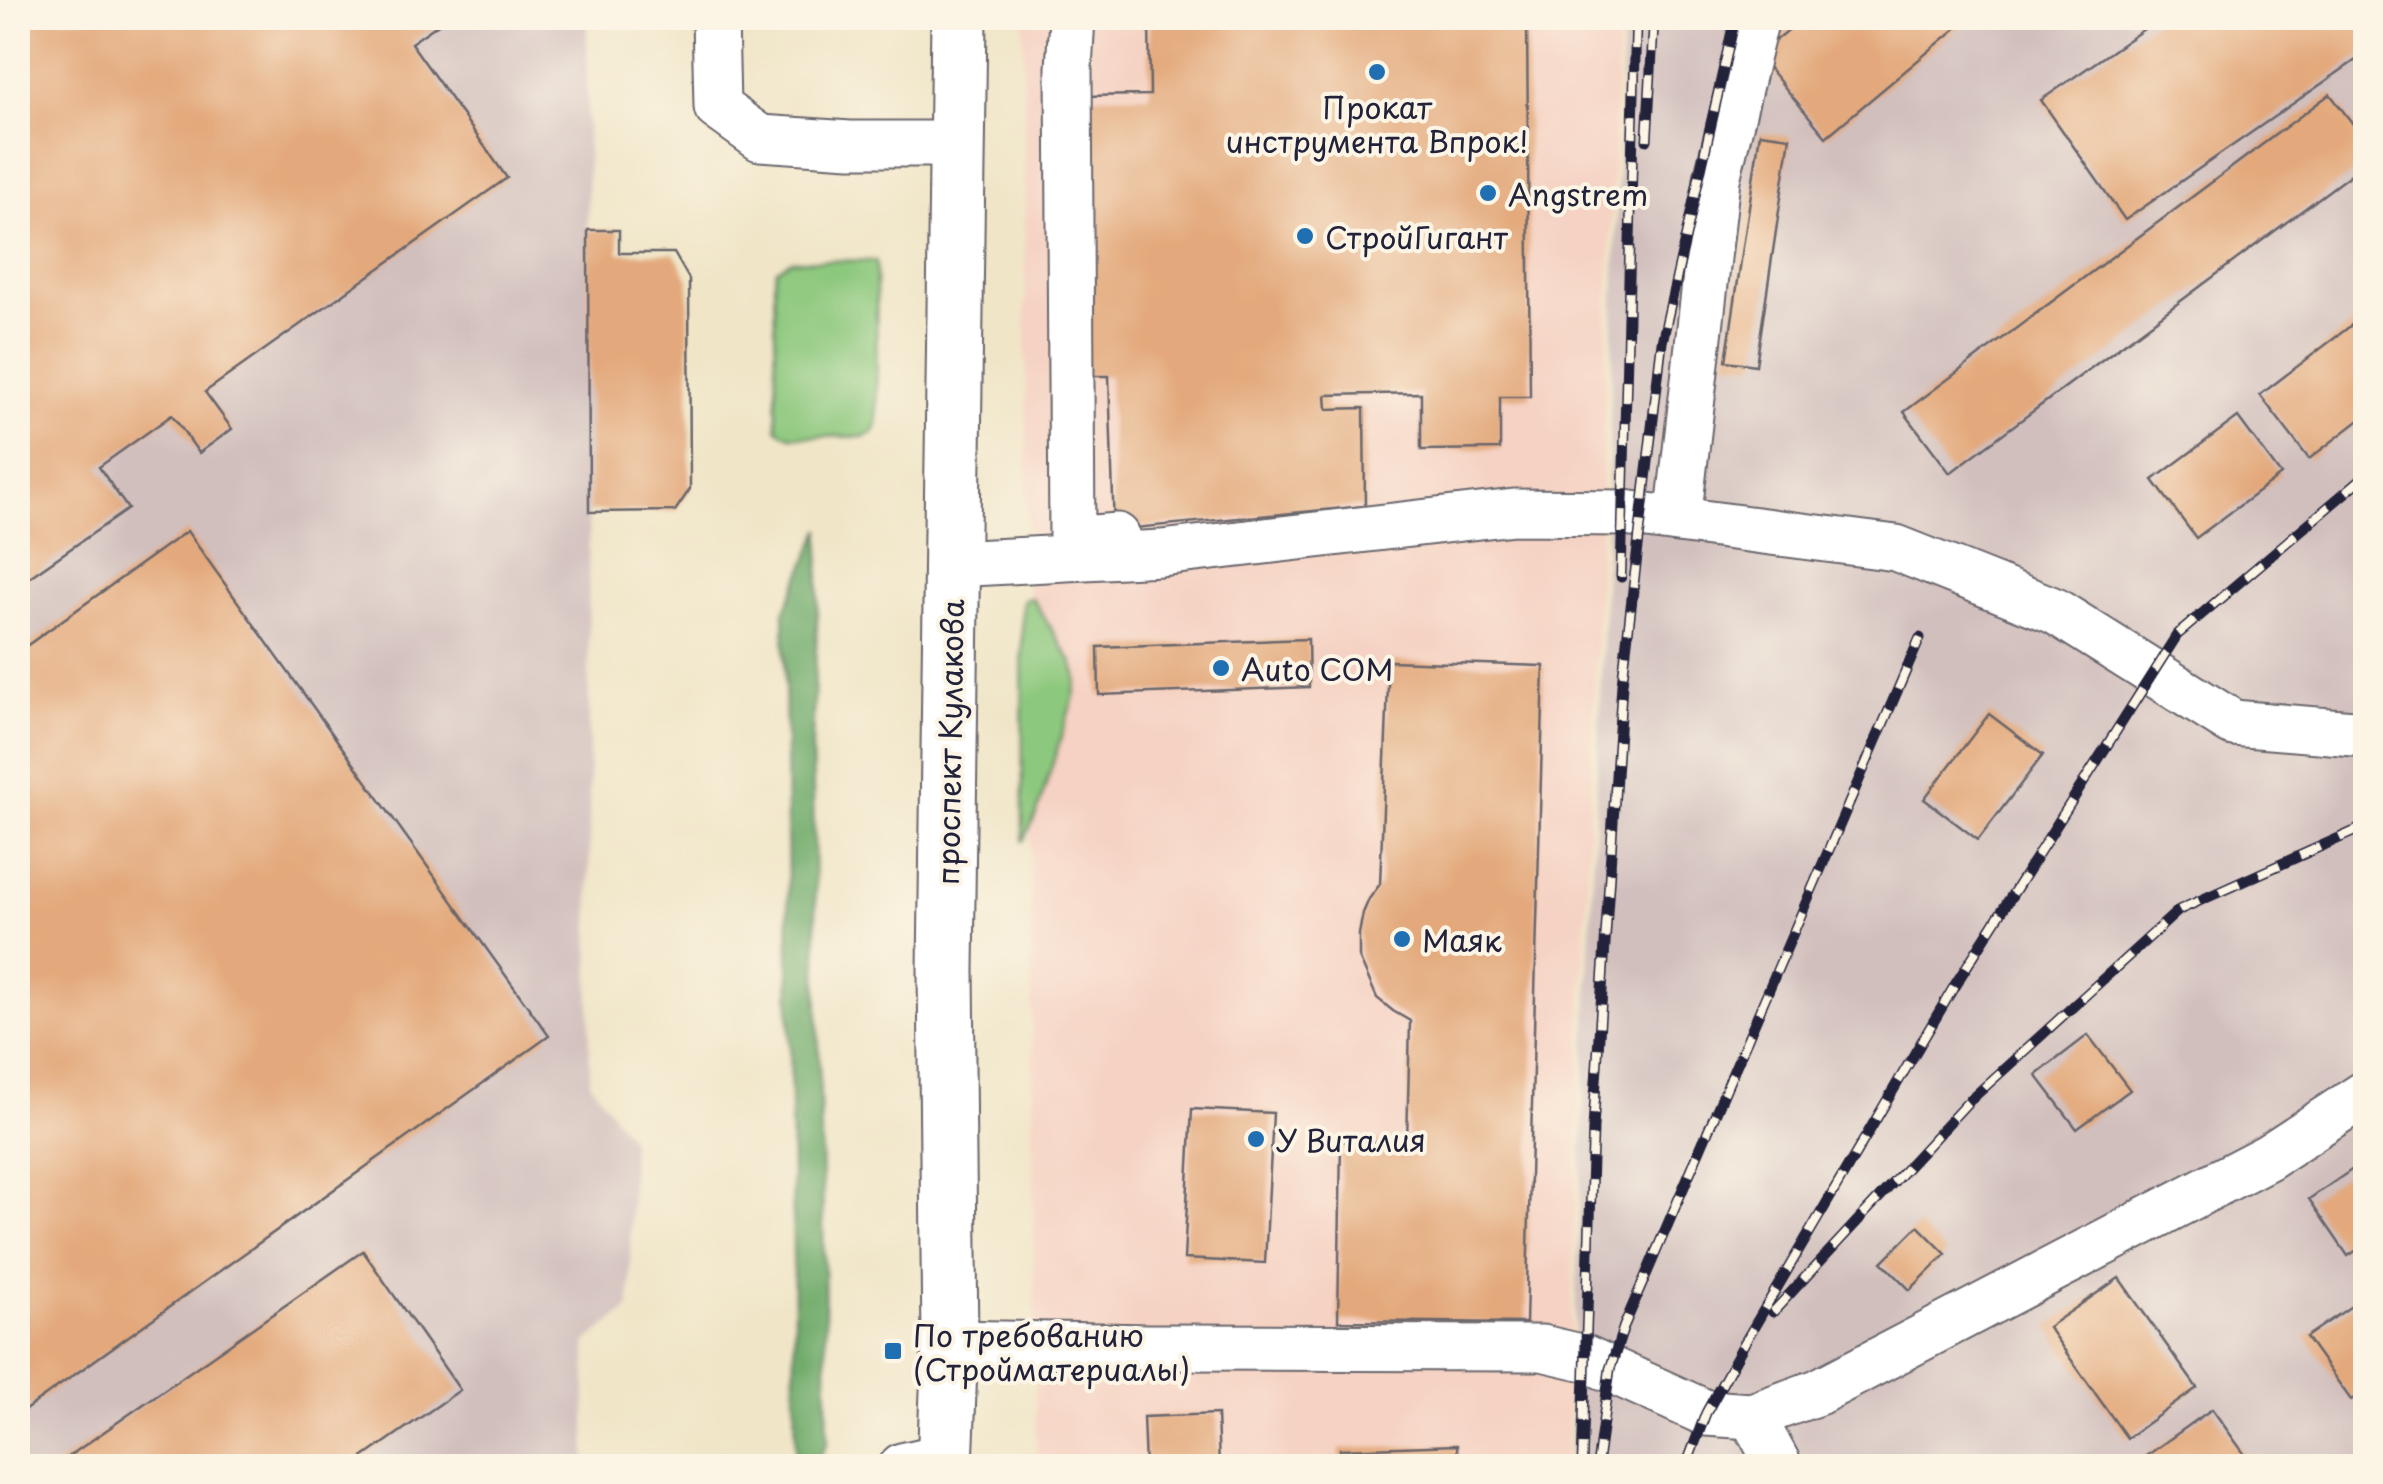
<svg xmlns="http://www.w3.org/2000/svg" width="2383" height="1484" font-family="'Playpen Sans',sans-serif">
  <rect width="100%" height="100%" fill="#fcf5e5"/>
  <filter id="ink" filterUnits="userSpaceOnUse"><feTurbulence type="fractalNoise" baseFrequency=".01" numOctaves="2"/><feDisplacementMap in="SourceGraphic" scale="20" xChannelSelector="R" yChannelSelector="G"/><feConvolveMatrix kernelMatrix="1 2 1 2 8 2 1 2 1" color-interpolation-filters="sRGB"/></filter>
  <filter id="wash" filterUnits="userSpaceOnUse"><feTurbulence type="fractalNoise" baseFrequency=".0048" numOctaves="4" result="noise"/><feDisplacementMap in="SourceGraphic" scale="40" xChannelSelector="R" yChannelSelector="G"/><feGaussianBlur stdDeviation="2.25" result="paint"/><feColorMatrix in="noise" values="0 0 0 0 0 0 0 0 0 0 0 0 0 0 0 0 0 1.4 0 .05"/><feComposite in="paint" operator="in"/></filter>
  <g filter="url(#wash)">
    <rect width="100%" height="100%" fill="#f0e5c7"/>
    <path fill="#f5d2c3" d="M1023 18H1619L1566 1466H1036Z"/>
    <g fill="#d1bfbd">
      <path d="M18 18H587L590 1082 631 1140 630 1308 586 1342V1466H18Z"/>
      <path d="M1623 18H2365V1466H1569L1606 549Z"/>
    </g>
    <g fill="#8cc87d" stroke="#57755c" stroke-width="2.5">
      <path d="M791 260 876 261 877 425 873 433 862 437 791 436 783 433 777 428 774 281 776 270Z"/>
      <path d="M1032 598 1072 662 1077 678 1074 696 1037 813 1023 842 1022 606 1024 599Z"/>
    </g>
    <path fill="#71ac6c" stroke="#4a6754" stroke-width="2.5" d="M821 529 812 745 828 1441 815 1466H804L796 1462 784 612Z"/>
    <g id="blocks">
      <g fill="#e3a97b">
        <path d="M18 18H447L411 43 507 178 205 392 232 429 199 453 172 415 99 467 128 509 18 585Z"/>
        <path d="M1149 18H1527L1530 397H1500V449L1421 450V393L1326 395 1327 409 1364 408 1365 506 1114 530 1109 376H1082L1080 96 1150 95Z"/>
        <path d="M1803 18H1962L1965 21 1826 137 1758 55Z"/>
        <path d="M2160 18H2366V53L2125 220 2041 100Z"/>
        <path d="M2330 94 2366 141V163L1950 473 1904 412Z"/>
        <path d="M1760 133 1790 137 1756 365 1726 361Z"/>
        <path d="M588 230H619V253H674L689 279 690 489 675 511 589 512Z"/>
        <path d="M2366 314V415L2309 459 2260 395Z"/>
        <path d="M2238 417 2281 475 2196 538 2153 480Z"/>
        <path d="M187 531 549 1036 18 1415V652Z"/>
        <path d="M1308 639 1309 687 1099 695 1098 647Z"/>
        <path d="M1389 661 1544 666 1526 1323 1338 1321 1341 1142H1407L1410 1021 1393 1011 1377 998 1359 957V934L1363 913 1369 899 1380 884Z"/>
        <path d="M1989 714 2043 755 1978 840 1924 799Z"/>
        <path d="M2088 1035 2130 1090 2077 1129 2036 1075Z"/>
        <path d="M1192 1109 1273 1113 1265 1263 1184 1259Z"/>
        <path d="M2366 1160V1244L2348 1256 2309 1199Z"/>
        <path d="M1918 1226 1946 1254 1910 1290 1882 1262Z"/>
        <path d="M363 1251 460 1390 351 1466H55Z"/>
        <path d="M2119 1278 2197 1388 2127 1438 2048 1327Z"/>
        <path d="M2366 1296V1390L2351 1400 2306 1337Z"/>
        <path d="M2212 1409 2253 1466H2132Z"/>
        <path d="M1217 1414 1219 1466H1145L1143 1417Z"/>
        <path d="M1457 1445 1458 1466H1340V1449Z"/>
      </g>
    </g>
  </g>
  <g filter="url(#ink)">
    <use href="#blocks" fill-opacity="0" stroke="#6a666c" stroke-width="2.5"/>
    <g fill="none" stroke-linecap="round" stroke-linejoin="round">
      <defs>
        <g id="minor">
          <path d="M715 18 717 107 760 138 850 144H958"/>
          <path d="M1072 18 1069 68 1072 540 1117 536"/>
          <path d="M1678 520 1717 179 1756 18"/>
          <path d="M952 564 1161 553 1514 512 1624 513 1896 548 2055 611 2233 723 2366 734"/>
          <path d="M950 1343 1148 1347 1542 1348 1585 1358 1706 1413 1752 1416 1818 1392 2268 1157 2366 1093"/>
          <path d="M1752 1416 1779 1466"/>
          <path d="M902 1466 946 1456"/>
        </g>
        <path id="major" d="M945 1466 950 1343 946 970 959 18"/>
      </defs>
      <use href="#minor" stroke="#6a666c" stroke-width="49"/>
      <use href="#major" stroke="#6a666c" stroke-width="59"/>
      <use href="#minor" stroke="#fff" stroke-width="45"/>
      <use href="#major" stroke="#fff" stroke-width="55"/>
      <defs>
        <g id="rail">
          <path d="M1647 140 1654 18"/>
          <path d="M1621 577 1636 18"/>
          <path d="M1773 1312 1967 1103 2179 910 2366 826"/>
          <path d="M1582 1466 1593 1128 1622 684 1662 342 1735 18"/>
          <path d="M1597 1466 1610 1369 1624 1326 1920 638"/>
          <path d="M1686 1466 1706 1413 1745 1342 1955 985 2177 635 2366 475"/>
        </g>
      </defs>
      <use href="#rail" stroke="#22223b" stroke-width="11"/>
      <use href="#rail" stroke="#fcf5e5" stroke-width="8" stroke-dasharray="22" stroke-linecap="butt"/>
    </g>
  </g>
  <g fill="#1f6fb2" stroke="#fcf5e5" stroke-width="4">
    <circle cx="1377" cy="72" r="10"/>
    <circle cx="1488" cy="193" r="10"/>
    <circle cx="1305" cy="236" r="10"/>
    <circle cx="1221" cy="668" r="10"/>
    <circle cx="1402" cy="939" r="10"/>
    <circle cx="1256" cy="1139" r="10"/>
    <rect x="883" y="1341" width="20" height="20" rx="5"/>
  </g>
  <g text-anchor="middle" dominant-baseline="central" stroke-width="8" stroke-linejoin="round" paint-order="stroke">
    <g font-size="30" fill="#22223b" stroke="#fcf5e5" text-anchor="start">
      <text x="1377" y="106" text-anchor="middle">Прокат<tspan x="1377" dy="34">инструмента Впрок!</tspan></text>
      <text x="1508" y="193">Angstrem</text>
      <text x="1325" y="236">СтройГигант</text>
      <text x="1241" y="668">Auto COM</text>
      <text x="1422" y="939">Маяк</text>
      <text x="1276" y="1139">У Виталия</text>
      <text x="913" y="1334">По требованию<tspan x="913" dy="34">(Стройматериалы)</tspan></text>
    </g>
    <g font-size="30" fill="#22223b" stroke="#fcf5e5">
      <text transform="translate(949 742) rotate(-89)">проспект Кулакова</text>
    </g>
  </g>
  <rect width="2383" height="1484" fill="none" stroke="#fcf5e5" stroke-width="60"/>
</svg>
